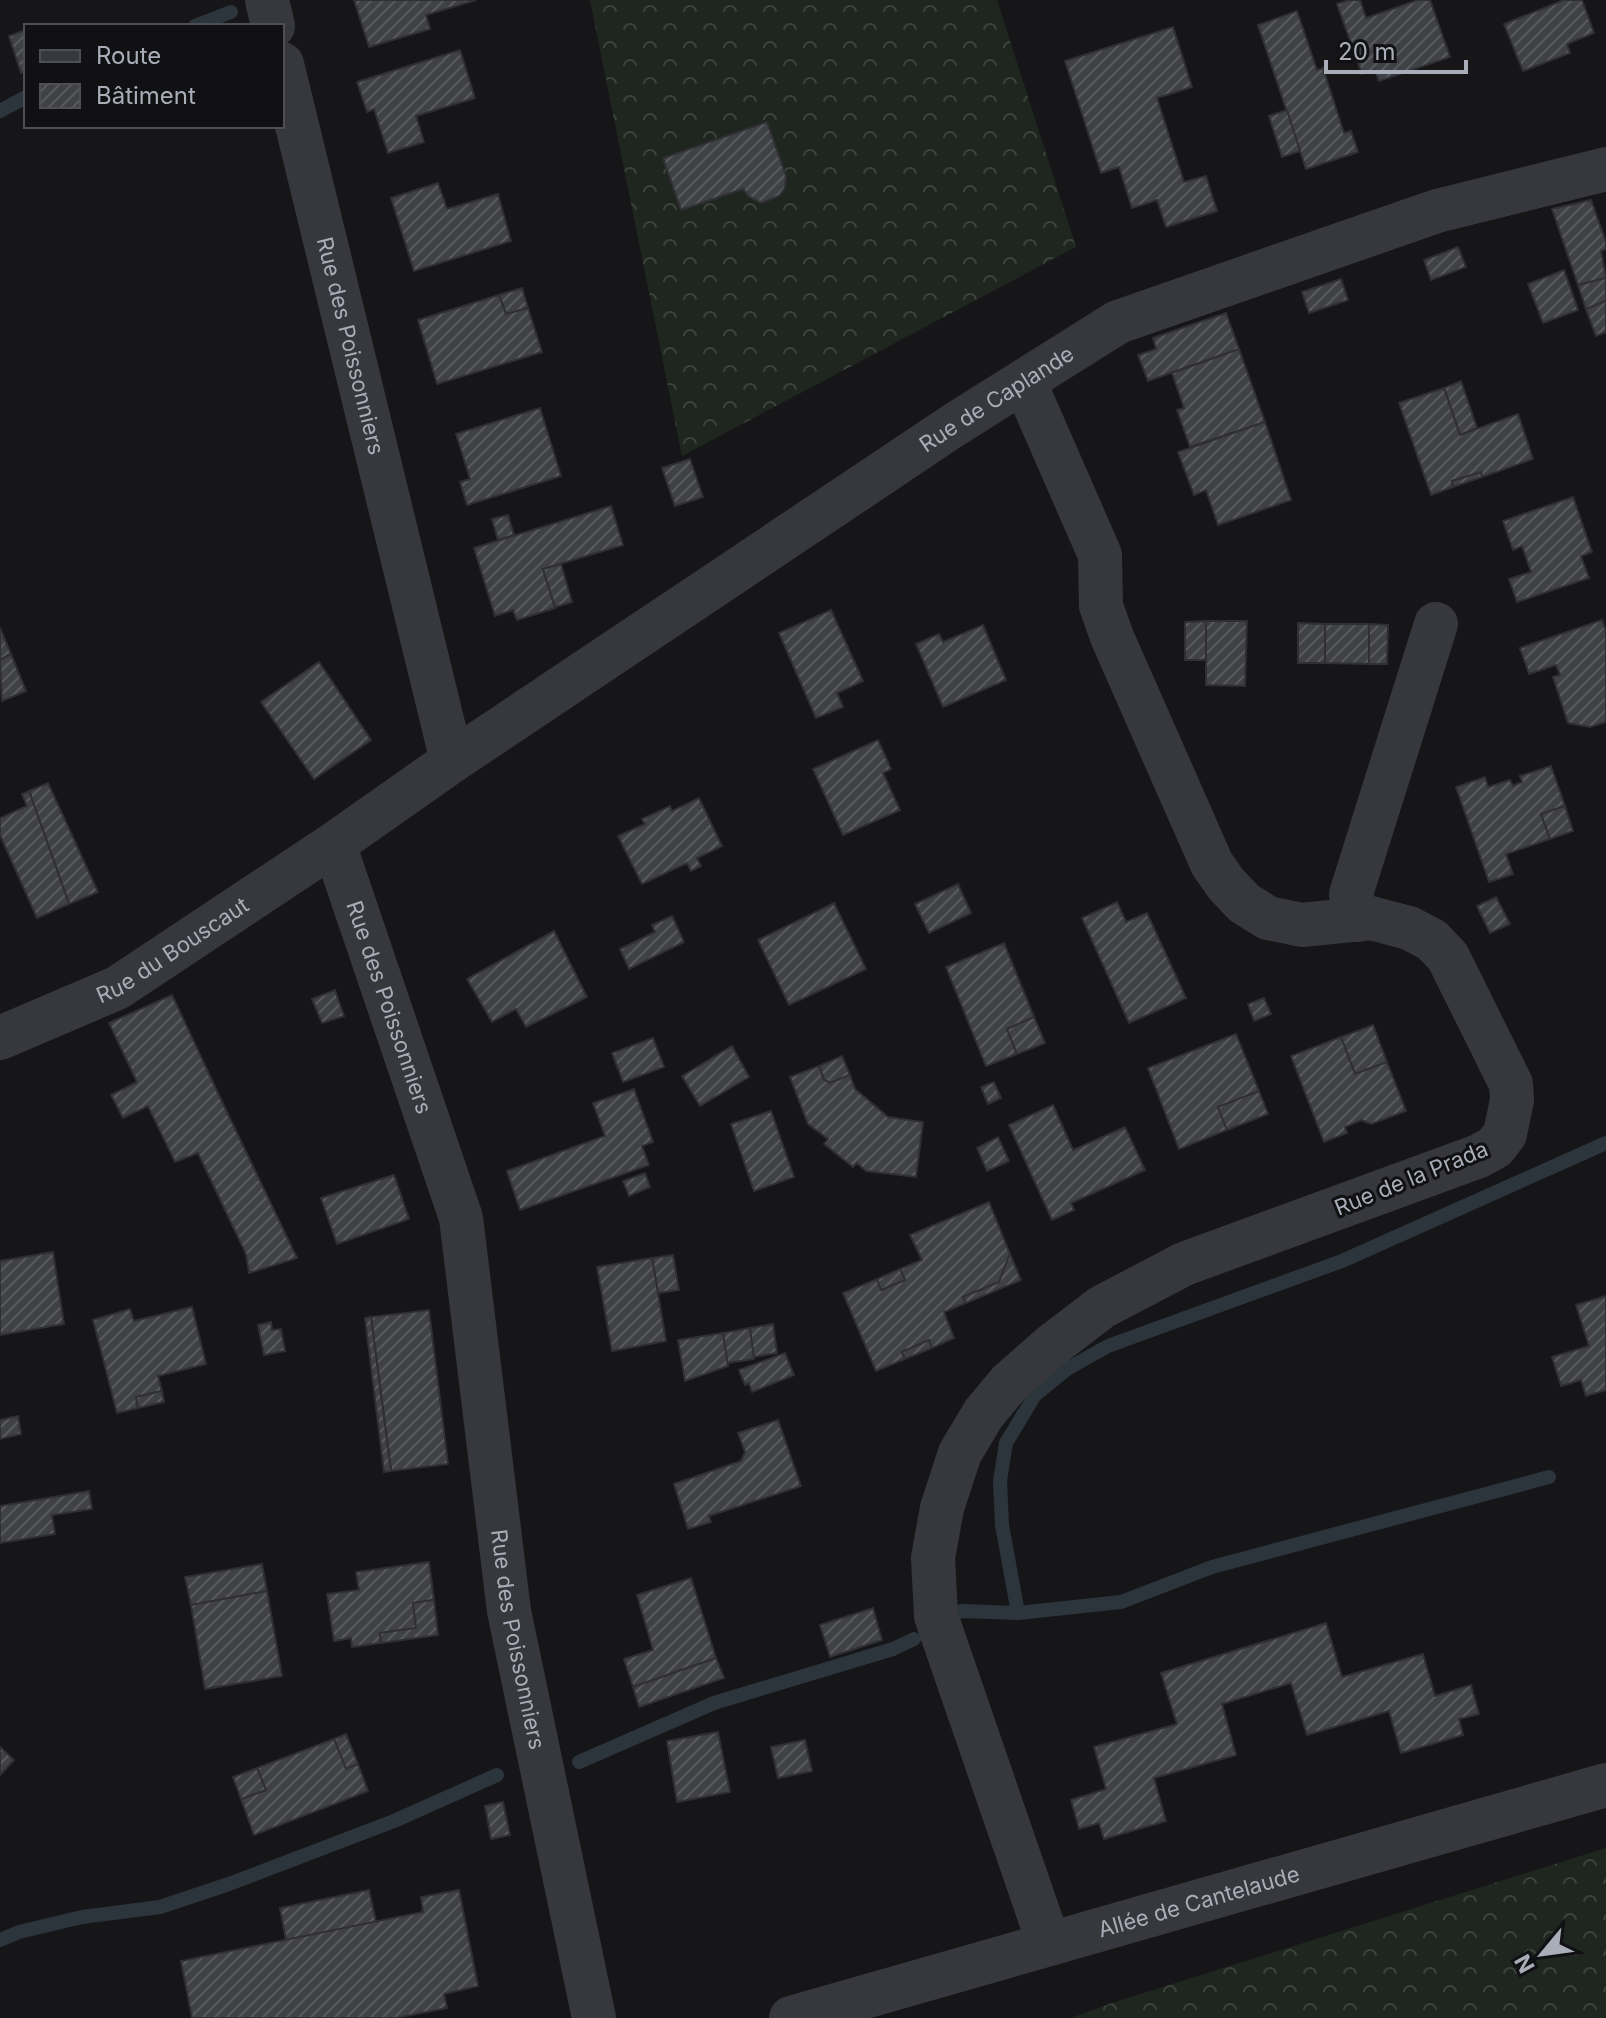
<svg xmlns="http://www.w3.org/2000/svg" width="1606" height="2018" font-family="Inter,sans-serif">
  <defs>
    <pattern id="forest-crowns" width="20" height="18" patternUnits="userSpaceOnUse" patternTransform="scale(2)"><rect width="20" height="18" fill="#1e261f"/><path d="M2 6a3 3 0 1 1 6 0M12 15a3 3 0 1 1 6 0" fill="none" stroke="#3c433d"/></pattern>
    <pattern id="building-hatch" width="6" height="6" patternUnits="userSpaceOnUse" patternTransform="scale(2)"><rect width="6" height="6" fill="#404145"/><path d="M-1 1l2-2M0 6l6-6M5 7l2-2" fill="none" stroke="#595a5e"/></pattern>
  </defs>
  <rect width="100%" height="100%" fill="#161618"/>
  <g fill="url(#forest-crowns)">
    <path d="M590 0H997L1076 247 682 456Z"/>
    <path d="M1606 1848V2018H1071L1115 2002Z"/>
  </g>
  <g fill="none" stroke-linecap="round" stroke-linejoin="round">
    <g stroke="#2c353c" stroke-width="14">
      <path d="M195 26 231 12"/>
      <path d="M0 111 26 97"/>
      <path d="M1018 1613 1002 1525 1000 1481 1006 1443 1035 1395 1067 1369 1108 1346 1342 1261 1606 1143"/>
      <path d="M950 1615 962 1611 1018 1613 1121 1602 1212 1567 1549 1477"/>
      <path d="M579 1762 714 1703 893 1649 914 1639"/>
      <path d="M0 1940 19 1932 82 1917 160 1907 229 1884 394 1821 497 1775"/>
    </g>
  </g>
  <g fill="url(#building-hatch)" stroke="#303034" stroke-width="2">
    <path d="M354 0H476L426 15 430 29 369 47Z"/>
    <path d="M1349 0H1360L1366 18 1418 0H1430L1450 57 1379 81 1375 70 1362 74 1337 4Z"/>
    <path d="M1564 0H1582L1594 33 1567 44 1570 53 1523 71 1504 24Z"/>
    <path d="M1297 11 1317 70 1323 68 1344 133 1351 131 1358 152 1306 169 1258 25Z"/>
    <path d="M1173 27 1192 87 1157 98 1184 182 1206 176 1217 211 1166 227 1157 200 1132 208 1119 167 1101 173 1065 61Z"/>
    <path d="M26 30V71L21 73 9 36Z"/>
    <path d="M460 50 475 98 416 116 424 142 388 153 374 109 367 112 357 82Z"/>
    <path d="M1287 110 1300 151 1282 157 1269 116Z"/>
    <path d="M767 122 786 176 785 188 779 196 761 203 748 196 743 189 681 210 663 158Z"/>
    <path d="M438 183 447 209 498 194 511 241 414 271 391 198Z"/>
    <path d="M1591 200 1606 242V249L1601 251 1606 278 1578 285 1552 209Z"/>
    <path d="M1458 247 1466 267 1431 280 1424 260Z"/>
    <path d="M1564 270 1578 310 1543 323 1528 284Z"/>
    <path d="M1606 278V301L1586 309 1578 285Z"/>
    <path d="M1341 279 1348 300 1309 313 1302 292Z"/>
    <path d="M522 288 528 308 506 314 499 295Z"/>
    <path d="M499 295 506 314 528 308 542 352 437 384 418 320Z"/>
    <path d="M1606 301V332L1596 336 1586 309Z"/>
    <path d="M1226 313 1239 349 1148 381 1138 355 1156 349 1153 338Z"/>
    <path d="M1239 349 1265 422 1190 447 1177 410 1184 408 1172 373Z"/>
    <path d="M1461 381 1477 428 1460 435 1444 388Z"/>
    <path d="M1444 388 1460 435 1518 414 1533 459 1482 477 1481 472 1452 481 1453 487 1431 495 1399 403Z"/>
    <path d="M540 408 561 476 467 505 460 482 470 479 456 434Z"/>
    <path d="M1265 422 1291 500 1218 525 1206 490 1194 495 1178 452Z"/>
    <path d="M690 459 703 497 675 506 662 468Z"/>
    <path d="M1481 472 1482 477 1453 487 1452 481Z"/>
    <path d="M1573 497 1592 552 1581 556 1589 578 1517 602 1509 579 1531 572 1522 546 1513 550 1503 521Z"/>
    <path d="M611 506 623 545 543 569 555 608 517 620 513 610 495 616 474 548Z"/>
    <path d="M508 515 514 535 498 540 492 519Z"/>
    <path d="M561 564 572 602 555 607 543 569Z"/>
    <path d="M831 610 863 681 837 693 843 707 816 718 779 633Z"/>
    <path d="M1602 620 1606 631V722L1590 727 1568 723 1553 677 1560 675 1556 665 1529 674 1520 648Z"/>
    <path d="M1206 621V660H1185V622Z"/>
    <path d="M1206 621H1247L1245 686 1206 685Z"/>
    <path d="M1298 623 1325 624V663H1298Z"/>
    <path d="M1325 624H1369V664L1325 663Z"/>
    <path d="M1369 624 1388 625 1387 664H1369Z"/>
    <path d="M983 625 1006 680 943 707 916 644 939 634 943 642Z"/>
    <path d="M0 628 11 654 0 660Z"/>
    <path d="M11 654 26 691 2 701 0 660Z"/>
    <path d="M319 662 371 740 314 779 261 702Z"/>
    <path d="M878 740 891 769 883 773 900 810 843 835 813 769Z"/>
    <path d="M1551 766 1565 806 1541 814 1550 839 1506 854 1513 874 1489 882 1456 787 1485 777 1488 787 1510 780 1513 786 1522 782 1520 776Z"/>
    <path d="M48 783 98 892 69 904 29 791Z"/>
    <path d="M29 791 69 904 37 918 0 835V818L27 806 22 794Z"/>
    <path d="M699 798 722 846 697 858 701 866 691 871 687 863 642 884 618 836 645 824 642 819 670 806 672 811Z"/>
    <path d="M1565 806 1573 831 1550 839 1541 814Z"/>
    <path d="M958 884 971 913 929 933 915 904Z"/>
    <path d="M1496 897 1510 924 1490 933 1477 906Z"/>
    <path d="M1117 902 1126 922 1147 913 1186 998 1129 1023 1082 918Z"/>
    <path d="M834 903 866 969 789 1005 758 940Z"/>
    <path d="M672 916 684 942 629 969 620 949 655 932 652 925Z"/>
    <path d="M554 931 587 997 526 1027 516 1009 492 1022 467 979Z"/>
    <path d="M1004 943 1034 1017 1007 1029 1017 1054 986 1066 946 967Z"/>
    <path d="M335 990 344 1016 322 1023 312 999Z"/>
    <path d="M172 995 225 1108 297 1258 249 1273 246 1254 198 1153 175 1162 148 1106 123 1118 111 1095 137 1082 109 1023Z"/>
    <path d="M1264 998 1271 1014 1254 1021 1248 1004Z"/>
    <path d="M1034 1017 1045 1043 1017 1054 1007 1029Z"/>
    <path d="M1373 1025 1387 1062 1355 1074 1341 1037Z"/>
    <path d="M1236 1034 1259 1091 1218 1107 1227 1130 1179 1149 1148 1068Z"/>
    <path d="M1341 1037 1355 1074 1387 1062 1406 1111 1371 1124 1361 1120 1345 1127 1347 1133 1324 1142 1291 1056Z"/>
    <path d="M653 1038 664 1067 623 1082 612 1053Z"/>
    <path d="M732 1046 749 1077 700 1106 682 1076Z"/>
    <path d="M842 1056 850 1075 830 1083 824 1080 819 1066Z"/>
    <path d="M819 1066 824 1080 830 1083 850 1075 855 1089 888 1117 923 1122 916 1177 866 1171 857 1163 853 1167 824 1144 828 1139 808 1124 790 1077Z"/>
    <path d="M994 1082 1001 1098 988 1104 981 1087Z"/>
    <path d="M634 1089 653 1142 642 1146 649 1165 520 1210 507 1171 605 1136 593 1103Z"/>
    <path d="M1259 1091 1268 1114 1227 1130 1218 1107Z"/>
    <path d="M1053 1105 1073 1150 1125 1127 1145 1170 1071 1203 1074 1210 1052 1220 1009 1125Z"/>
    <path d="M771 1111 794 1177 754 1191 731 1124Z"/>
    <path d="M998 1137 1009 1161 987 1171 977 1148Z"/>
    <path d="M645 1173 650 1187 629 1196 623 1181Z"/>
    <path d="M394 1175 409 1219 337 1244 321 1198Z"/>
    <path d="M989 1202 1010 1254 999 1282 963 1297 966 1303 944 1312 954 1338 932 1348 929 1340 902 1352 905 1359 876 1371 843 1293 877 1279 881 1290 905 1280 900 1269 922 1260 910 1235Z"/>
    <path d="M53 1252 64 1324 0 1335V1261Z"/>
    <path d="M1010 1254 1021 1280 966 1303 963 1297 999 1282Z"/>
    <path d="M673 1255 679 1290 658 1293 652 1258Z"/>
    <path d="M652 1258 666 1341 612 1351 597 1267Z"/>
    <path d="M900 1269 905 1280 881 1290 877 1279Z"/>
    <path d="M1606 1296V1390L1586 1396 1581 1380 1561 1386 1552 1357 1589 1346 1576 1305Z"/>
    <path d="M192 1307 206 1364 158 1376 162 1391 136 1397 138 1408 117 1413 93 1320 130 1309 134 1321Z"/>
    <path d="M429 1310 448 1464 391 1471 371 1317Z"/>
    <path d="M371 1317 391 1471 384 1472 365 1318Z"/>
    <path d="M271 1322 272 1330 281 1329 285 1351 264 1355 258 1325Z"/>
    <path d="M773 1324 777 1353 753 1357 750 1328Z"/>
    <path d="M750 1328 754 1359 727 1363 723 1333Z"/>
    <path d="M723 1333 728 1366 685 1381 678 1340Z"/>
    <path d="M929 1340 932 1348 905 1359 902 1352Z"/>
    <path d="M785 1353 794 1375 752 1392 749 1383 745 1385 739 1370Z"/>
    <path d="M162 1391 164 1402 138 1408 136 1397Z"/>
    <path d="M18 1416 21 1434 0 1439V1420Z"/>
    <path d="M778 1420 801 1486 709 1516 711 1522 688 1529 674 1484 741 1461 745 1452 738 1433Z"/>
    <path d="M89 1491 92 1509 52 1515 55 1534 0 1543V1506Z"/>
    <path d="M429 1562 434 1600 413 1603 416 1628 380 1633 381 1643 352 1647 351 1638 334 1641 327 1594 359 1590 356 1572Z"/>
    <path d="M262 1564 267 1591 191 1605 185 1577Z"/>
    <path d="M691 1578 716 1658 633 1687 624 1659 653 1650 637 1595Z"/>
    <path d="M267 1591 282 1676 205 1689 191 1605Z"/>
    <path d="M434 1600 438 1635 381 1643 380 1633 416 1628 413 1603Z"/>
    <path d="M873 1608 882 1640 830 1657 820 1625Z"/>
    <path d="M1326 1623 1342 1677 1423 1654 1435 1696 1471 1685 1479 1714 1459 1719 1463 1735 1401 1753 1389 1711 1307 1735 1291 1683 1222 1704 1236 1755 1154 1778 1166 1821 1104 1839 1099 1823 1079 1829 1071 1800 1106 1789 1094 1747 1177 1724 1161 1673Z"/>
    <path d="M716 1658 724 1678 639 1707 633 1687Z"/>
    <path d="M718 1732 730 1792 677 1802 667 1741Z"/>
    <path d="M346 1734 358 1764 346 1769 334 1739Z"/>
    <path d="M334 1739 346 1769 358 1764 368 1791 254 1835 241 1799 266 1790 257 1768Z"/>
    <path d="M805 1740 812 1771 778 1778 771 1747Z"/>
    <path d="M0 1747 14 1760 0 1775Z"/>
    <path d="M257 1768 266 1790 241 1799 233 1777Z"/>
    <path d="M503 1802 510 1835 491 1839 485 1806Z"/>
    <path d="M369 1890 376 1922 286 1940 280 1908Z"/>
    <path d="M459 1890 478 1986 444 1994 447 2008 396 2018H192L181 1961 423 1912 421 1897Z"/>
  </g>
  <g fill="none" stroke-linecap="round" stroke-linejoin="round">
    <g stroke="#37383d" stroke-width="44">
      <path d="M267 0 273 26"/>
      <path id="s1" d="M282 64 452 761 334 844 461 1218 509 1611 594 2018"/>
      <path d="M1024 381 1100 555 1101 606 1112 637 1212 864 1226 884 1244 903 1268 918 1302 925 1371 918 1409 928 1432 940 1448 957 1511 1084 1512 1100 1505 1134 1495 1147 1479 1156 1184 1264 1102 1307 1051 1346 1010 1382 984 1413 960 1453 942 1508 933 1558 936 1616 1049 1944"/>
      <path id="s2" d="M452 761 954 425 1118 322 1437 211 1606 169"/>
      <path d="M1358 920 1351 894 1436 624"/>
      <path id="s3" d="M0 1038 117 988 334 844"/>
      <path id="s4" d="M791 2018 1606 1785"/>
    </g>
  </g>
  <g text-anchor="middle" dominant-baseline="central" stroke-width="6" stroke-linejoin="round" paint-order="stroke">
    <g font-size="22" fill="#a8adb8" stroke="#111113">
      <text stroke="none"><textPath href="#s1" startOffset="290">Rue des Poissonniers</textPath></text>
      <text stroke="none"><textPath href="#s2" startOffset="654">Rue de Caplande</textPath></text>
      <text stroke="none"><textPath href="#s3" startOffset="194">Rue du Bouscaut</textPath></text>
      <text stroke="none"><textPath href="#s1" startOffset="1034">Rue des Poissonniers</textPath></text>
      <text transform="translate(1411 1178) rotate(-22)">Rue de la Prada</text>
      <text stroke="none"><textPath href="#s1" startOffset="1682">Rue des Poissonniers</textPath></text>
      <text stroke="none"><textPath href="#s4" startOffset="424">Allée de Cantelaude</textPath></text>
    </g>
  </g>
  <rect x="24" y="24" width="260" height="104" fill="#111113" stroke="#4d4f55" stroke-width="2"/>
  <rect x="40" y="50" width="40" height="12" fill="#37383d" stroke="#4d4f55" stroke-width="2"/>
  <text x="96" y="64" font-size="24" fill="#a8adb8">Route</text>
  <rect x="40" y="84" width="40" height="24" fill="url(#building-hatch)" stroke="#4d4f55" stroke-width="2"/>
  <text x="96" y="104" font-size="24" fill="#a8adb8">Bâtiment</text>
  <g transform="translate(1542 1954) rotate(241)" stroke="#111113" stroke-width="6" paint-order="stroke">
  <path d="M0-6L14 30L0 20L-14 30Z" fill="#a8adb8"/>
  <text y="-12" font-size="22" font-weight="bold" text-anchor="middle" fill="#a8adb8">N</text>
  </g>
  <path d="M1326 60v12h140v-12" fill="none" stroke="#a8adb8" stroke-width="4"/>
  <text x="1338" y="60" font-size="24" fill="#a8adb8" stroke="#111113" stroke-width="6" paint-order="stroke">20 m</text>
</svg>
